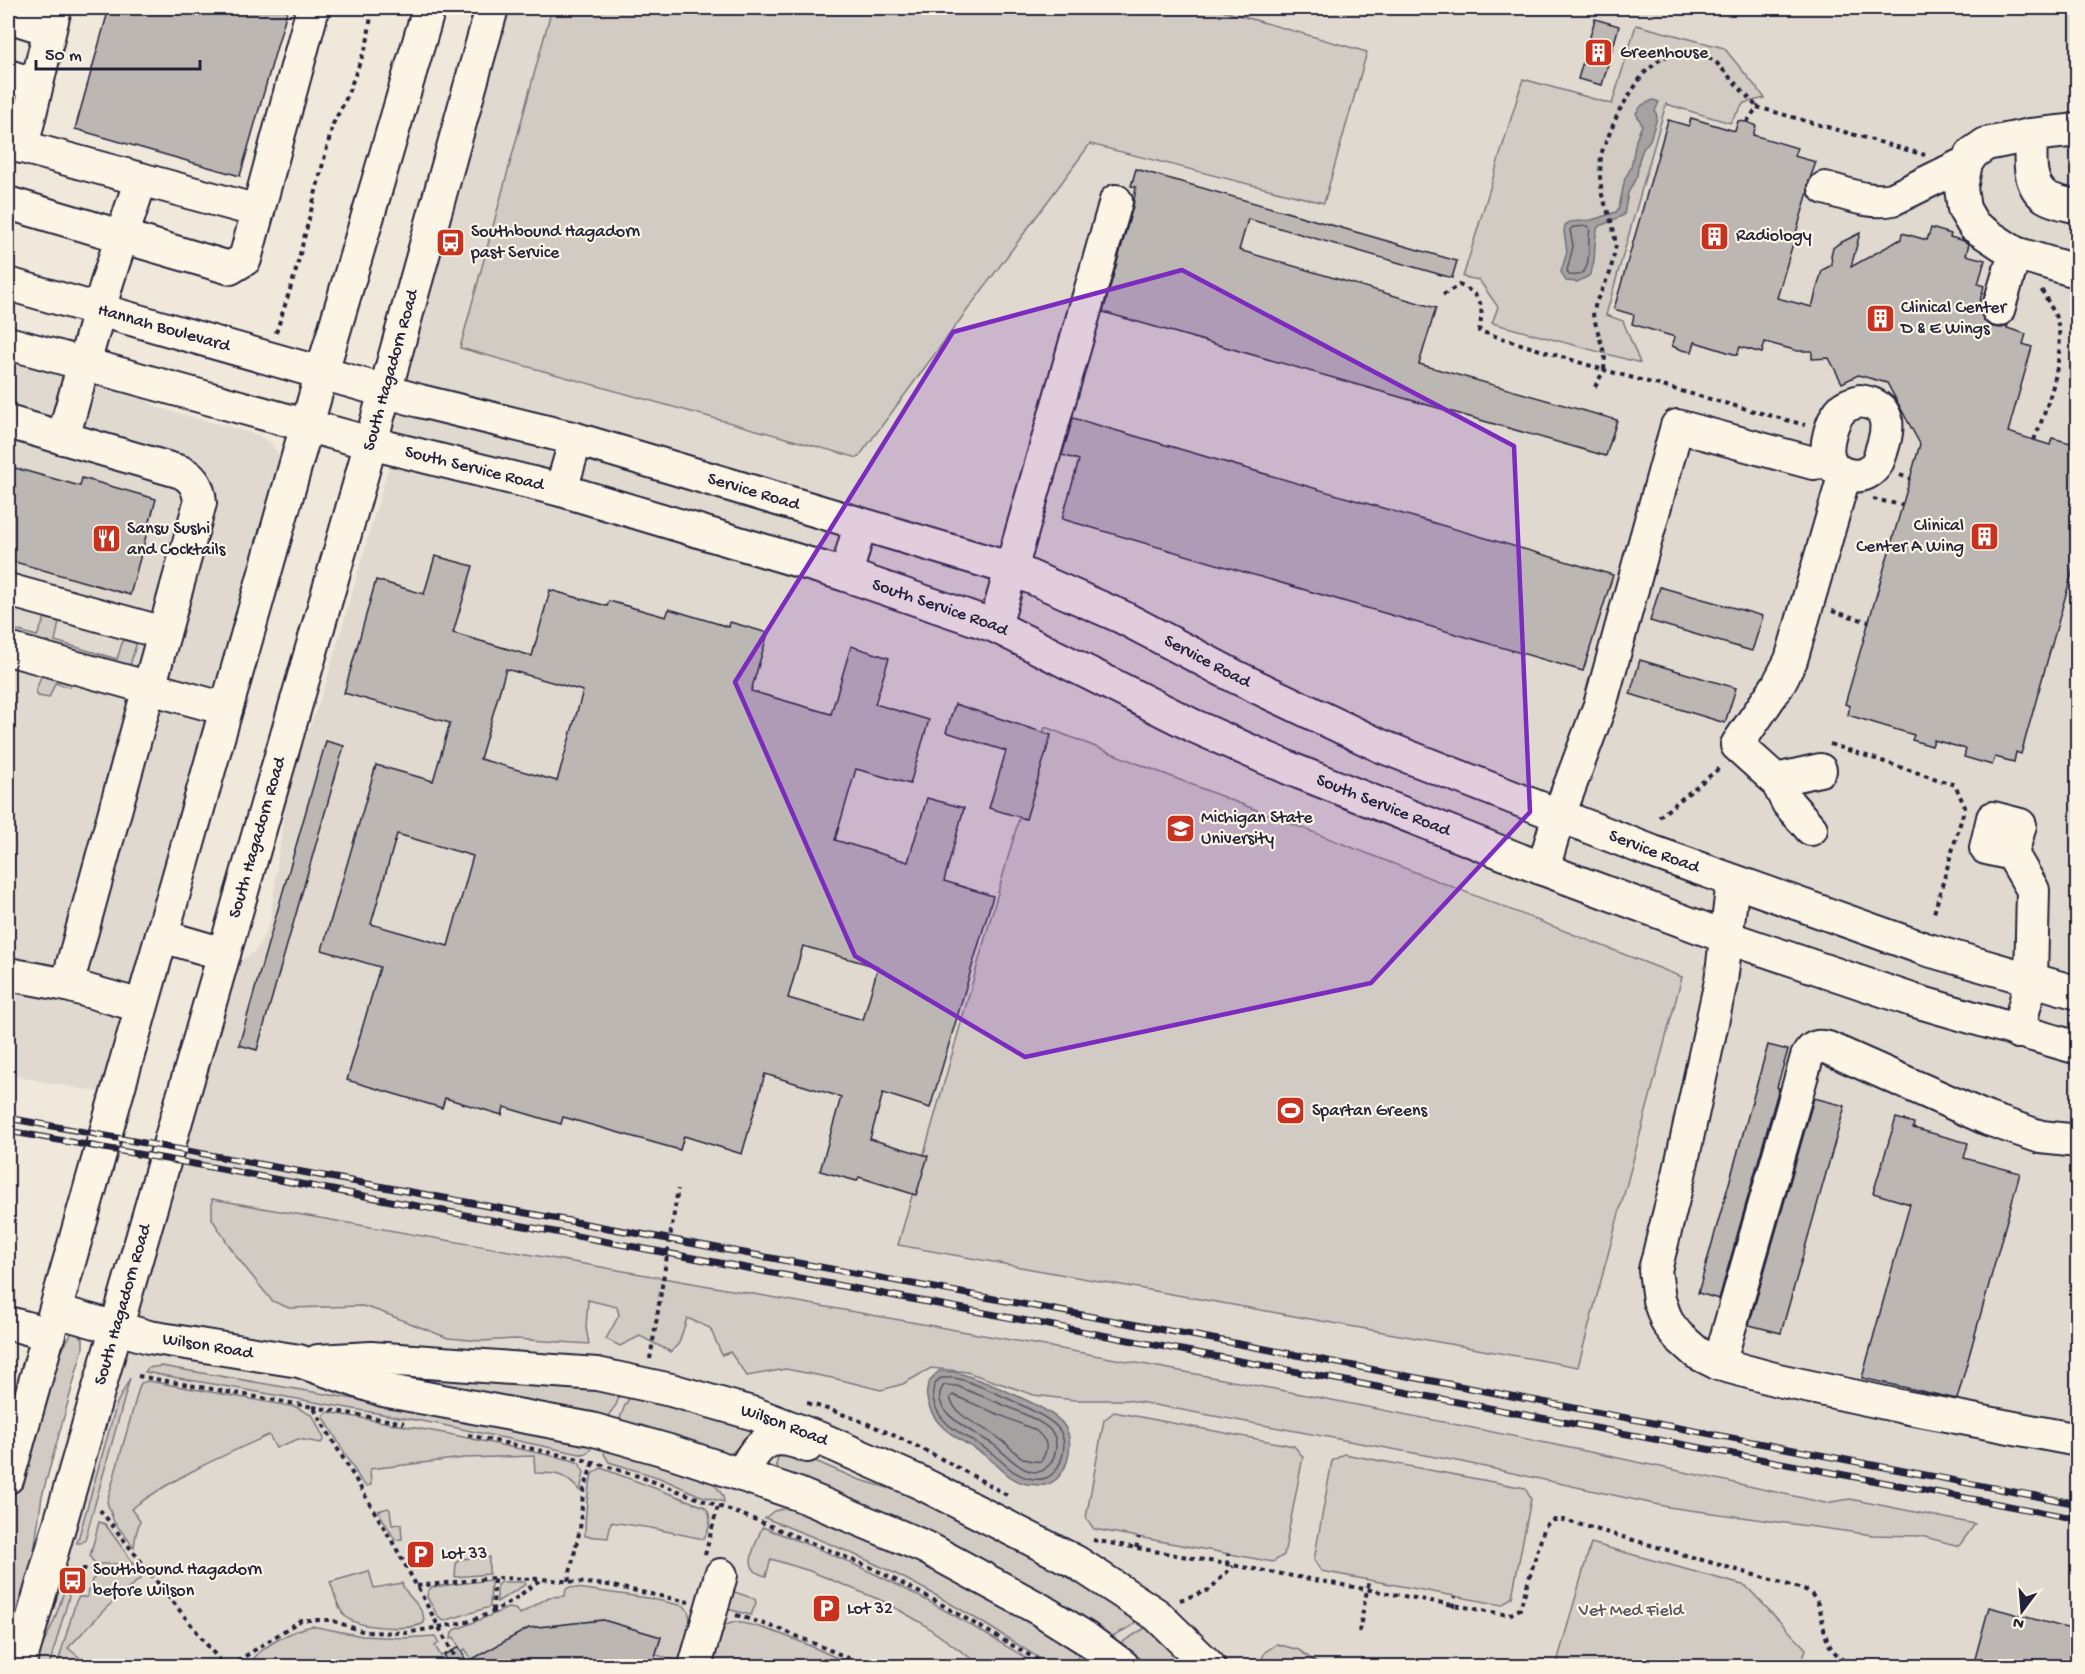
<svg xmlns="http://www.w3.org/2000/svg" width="2085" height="1674" font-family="'Gochi Hand',sans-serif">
  <rect width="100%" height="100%" fill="#efe8db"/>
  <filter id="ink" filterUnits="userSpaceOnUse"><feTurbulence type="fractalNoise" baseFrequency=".0167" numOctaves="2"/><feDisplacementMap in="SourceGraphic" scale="12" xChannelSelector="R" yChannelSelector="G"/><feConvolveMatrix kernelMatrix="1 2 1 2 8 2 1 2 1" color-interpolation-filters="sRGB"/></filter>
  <g filter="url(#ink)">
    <g fill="#e0d9cf">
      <path d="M505 8H2077V1666H31L232 967 254 952 260 944 270 922 287 789 325 686 397 437 393 430V424L406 364Z"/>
      <path d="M8 354 115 384 160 408 258 435 271 443 280 457 281 466 176 825 104 1093 8 1075Z"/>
    </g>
    <g fill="#d1cbc3" stroke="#7a767f" stroke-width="1.5">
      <path d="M552 8H1213L1367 52 1324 203 1090 144 858 458 460 348Z"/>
      <path d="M1636 25 1724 48 1765 98 1744 103 1730 123 1666 104 1606 315 1623 321 1640 363 1492 323 1498 307 1479 280 1463 277 1523 79 1612 104Z"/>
      <path d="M45 618 59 622 55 641 117 659 123 640 135 643 136 645 129 669 8 635V628L37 636Z"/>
      <path d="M42 673 75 682 74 684 69 687 55 683 49 698 38 696 36 691Z"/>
      <path d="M1045 727 1682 977 1578 1367 898 1245Z"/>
      <path d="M212 1199C751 1294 1292 1383 1825 1503L1850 1499 1975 1524 1959 1546 1921 1536 1873 1535 1668 1507 1462 1462 1128 1400H1074L1034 1395 967 1372 931 1368 903 1384 881 1390 837 1379 786 1369 747 1376 730 1352 722 1355 710 1328 687 1318 679 1343 671 1352 640 1336 620 1346 606 1339 619 1315 617 1307 588 1300 586 1328 589 1344 515 1339 481 1341 448 1338 379 1311 362 1306 289 1308 272 1301 236 1256 212 1219Z"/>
      <path d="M72 1332 77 1333 83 1338V1348L42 1496 30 1579 8 1656V1516L43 1387Z"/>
      <path d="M161 1366 431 1412 594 1444C590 1451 588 1454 580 1454L438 1424 145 1372 148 1368Z"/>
      <path d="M374 1369 621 1392 616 1405 607 1417 375 1374Z"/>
      <path d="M130 1378 85 1540 81 1543H77L117 1403Z"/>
      <path d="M148 1381 296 1407 313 1416 324 1439 321 1443 298 1439 276 1448 269 1435C218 1458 176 1476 131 1509L140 1521 136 1534 134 1547 114 1522 107 1502 139 1388 141 1383Z"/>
      <path d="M632 1394 754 1429V1431L731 1454 619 1421 625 1405Z"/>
      <path d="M328 1412 449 1434 571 1460 579 1463 584 1472 580 1491C564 1473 557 1473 535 1473L534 1456 464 1458 370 1469 371 1485 366 1486 361 1481 323 1416Z"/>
      <path d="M1114 1412 1294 1446 1303 1457 1284 1555 1273 1562 1094 1529 1086 1518 1104 1420Z"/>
      <path d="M606 1447 712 1480 723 1496 724 1502 701 1496 660 1478 609 1462 604 1454Z"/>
      <path d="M792 1451 857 1479 905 1493 927 1503 1076 1578 1138 1619 1132 1626 1107 1639 894 1519 780 1471 776 1465 779 1454Z"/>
      <path d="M1344 1454 1525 1488 1531 1499 1512 1597 1502 1605 1321 1571 1314 1560 1332 1461Z"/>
      <path d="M601 1468 705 1507C713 1516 710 1530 703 1539L651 1528 611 1522 608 1538 585 1536C585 1515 587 1494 592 1474Z"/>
      <path d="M792 1507C828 1523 865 1537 901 1553 963 1581 1025 1616 1081 1654 1072 1664 1063 1669 1050 1665 992 1628 934 1591 871 1562 837 1546 801 1532 765 1518L774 1511Z"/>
      <path d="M388 1508 390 1510 392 1525 401 1524 402 1539 395 1540 378 1511Z"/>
      <path d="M99 1522 105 1524 134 1564H97L92 1560 90 1556Z"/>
      <path d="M762 1527C840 1555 913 1590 984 1633 1002 1644 1021 1654 1038 1666H982L920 1622 885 1602 810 1571 771 1559 766 1576C739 1570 756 1545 762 1527Z"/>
      <path d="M1591 1543 1746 1586 1806 1649 1801 1666H1556Z"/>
      <path d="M489 1557V1574L455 1577 456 1564 459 1559Z"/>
      <path d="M369 1571 374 1588 402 1583C405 1597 425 1605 424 1623 411 1631 357 1628 346 1617 337 1609 335 1593 330 1582Z"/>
      <path d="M100 1573H136L142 1577 106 1608 68 1648 79 1657 72 1666H57L76 1601 79 1597H87L92 1580Z"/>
      <path d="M491 1580 490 1607 444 1621 439 1618 427 1597 428 1591 432 1587Z"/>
      <path d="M501 1582H524L526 1584 497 1602V1585Z"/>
      <path d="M570 1587 648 1598 684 1606C698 1619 684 1646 679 1661L656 1655 661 1637 603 1620 529 1628 472 1660 465 1649 461 1651 454 1637 451 1639 452 1632 455 1630 508 1608 515 1609 520 1614 549 1597 565 1596 566 1589Z"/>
      <path d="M732 1591 755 1599 756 1603 751 1615 723 1608Z"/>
      <path d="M64 1592 68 1593 69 1597 49 1666H33L54 1621Z"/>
      <path d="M735 1622C771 1626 821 1650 853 1666H765L742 1660 740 1666H712L725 1625Z"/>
      <path d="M312 1626 362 1636 404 1638 435 1636 439 1643 435 1646 441 1656 444 1655 446 1659 442 1662 445 1666H250C255 1648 294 1630 312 1626Z"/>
      <path d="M1148 1626 1192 1666H1139L1116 1646Z"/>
      <path d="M1277 1644 1299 1650 1321 1666H1268L1262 1659 1265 1652Z"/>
    </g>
    <g fill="#a6a2a2" stroke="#716f79" stroke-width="1.5">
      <path d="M1653 100 1659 102 1655 111 1657 116 1656 121 1650 140 1643 149 1639 160 1637 176 1628 193 1624 215 1598 227C1592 244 1598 260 1589 276L1577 282 1566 281 1561 272 1567 252 1564 231 1565 225 1570 222 1592 220 1616 212 1619 208 1625 178 1631 168 1636 140 1642 125 1636 113 1642 105Z"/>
      <path d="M939 1371C947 1372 955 1371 962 1374 984 1381 1050 1407 1063 1424 1077 1441 1068 1480 1045 1485 1040 1486 1032 1484 1027 1484 1009 1481 1000 1466 986 1456 962 1439 933 1431 927 1398 925 1386 930 1378 939 1371Z"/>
    </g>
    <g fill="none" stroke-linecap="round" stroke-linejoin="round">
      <g stroke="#575564" stroke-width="1.5">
        <path d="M1573 227 1588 226 1590 229C1586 245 1596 280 1569 275L1567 271 1573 246 1570 230Z"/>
        <path d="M941 1378C946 1378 953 1377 959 1379 978 1384 1046 1414 1057 1427 1070 1440 1063 1471 1046 1478 1041 1480 1033 1479 1028 1478 1011 1474 1003 1461 990 1452 969 1436 938 1428 933 1398 932 1390 934 1382 941 1378Z"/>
        <path d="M944 1385 957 1386C977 1395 1041 1417 1052 1432 1059 1442 1056 1458 1048 1466 1032 1485 1006 1454 994 1445 978 1434 924 1411 944 1385Z"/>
        <path d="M953 1395 1035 1430C1047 1440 1050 1447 1041 1461 1035 1462 1029 1461 1023 1458 1015 1454 1009 1445 1001 1440 985 1426 957 1420 950 1398Z"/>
      </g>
    </g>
    <g fill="#bcb7b3" stroke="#22223b" stroke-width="1.5" fill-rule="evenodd">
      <path d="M109 8H288L240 176 75 129Z"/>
      <path d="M1595 19 1619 26 1602 85 1578 79Z"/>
      <path d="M1691 118 1735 131 1738 121 1747 122 1756 126 1753 135 1797 148 1794 156 1816 162 1808 184V192L1777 298 1812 307 1822 270 1832 265 1831 255 1833 248 1838 244 1860 233 1851 267 1901 239 1902 233 1927 240 1931 228 1951 234 1950 237 1964 241 1969 244 1966 255 1985 260 1978 284 1984 286 1977 312 1980 313 1985 322 1993 327 2002 328 2008 325 2007 328 2026 334 2023 344 2032 347 2008 432 2050 445 2052 438 2078 445V552L2021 754 2016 752 2014 762 1995 757 1992 765 1964 757 1966 749 1934 740 1932 746 1912 740 1914 735 1848 715 1850 706 1845 704 1920 444 1887 383 1858 375 1842 383 1829 358 1812 359V351H1798L1765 342 1762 353 1740 347 1737 355 1695 342 1692 352 1682 350 1672 346 1675 337 1632 324 1634 315 1614 309 1668 120 1689 126Z"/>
      <path d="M1136 169 1457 261 1452 278 1248 219 1239 250 1436 308 1419 364 1617 420 1606 456 1103 312 1133 206 1136 187 1131 186Z"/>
      <path d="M1073 418 1613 575 1583 671 1062 519 1079 460 1062 455Z"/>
      <path d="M8 466 80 486 82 478 156 499 130 595 8 560Z"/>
      <path d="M435 556 473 566 453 633 532 656 550 590 607 606 609 601 666 617 669 609 729 627 730 622 768 633 751 691 831 714 851 646 889 658 875 704 929 720 910 784 856 769 835 840 908 862 927 798 964 808 944 881 993 896 930 1108 883 1093 870 1139 928 1156 916 1195 859 1177 857 1181 820 1171 841 1097 765 1074 742 1154 684 1136 680 1150 563 1117 561 1124 504 1107 502 1115 445 1098 442 1108 347 1080 380 967 322 950 376 765 433 781 450 723 344 693 376 580 424 594ZM506 669 583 691 557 781 480 759ZM397 834 473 856 448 946 371 924ZM803 946 878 967 863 1020 788 998Z"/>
      <path d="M1660 587 1763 616 1752 651 1650 621Z"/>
      <path d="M1640 660 1736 688 1725 723 1630 694Z"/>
      <path d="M955 704 1051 735 1026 819 989 808 1006 751 946 732Z"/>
      <path d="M326 741 344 746 257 1050 239 1045Z"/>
      <path d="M1768 1045 1788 1050 1777 1087 1779 1088 1719 1299 1698 1293Z"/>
      <path d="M1814 1098 1845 1106 1781 1333 1749 1325Z"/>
      <path d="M1896 1118 1914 1123 1913 1128 1968 1143 1964 1158 2020 1173 1957 1399 1862 1378 1910 1204 1873 1193Z"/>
      <path d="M1989 1607 2078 1631V1666H1973Z"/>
      <path d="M603 1620 661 1637 652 1666H451L444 1655 459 1647 467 1662 529 1628Z"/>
    </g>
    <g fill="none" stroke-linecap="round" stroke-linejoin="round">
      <defs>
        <g id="minor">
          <path d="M8 16 49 29"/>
          <path d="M8 76 36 85"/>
          <path d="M2078 130 2031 135C2031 155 2026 184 2046 197 2054 202 2068 204 2078 207"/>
          <path d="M2031 135 1986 144 1973 153 1966 163 1961 188 1964 209 1974 226 2015 253 2069 269"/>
          <path d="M8 143 258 211"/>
          <path d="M22 147 55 8"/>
          <path d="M1825 188C1847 194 1870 204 1893 199L1966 163"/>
          <path d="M8 203 230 268 245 259 313 8"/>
          <path id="s1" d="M8 284 420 401 576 439 1012 569 1122 617 1236 677 1381 746 1653 852 1925 949 2078 993"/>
          <path d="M1998 310 2015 253"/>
          <path id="s2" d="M8 343 370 443 561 490 846 575 995 626 1194 726 1291 769 1543 869 1726 937 1912 1000 2078 1048"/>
          <path d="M1860 401C1890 405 1890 425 1882 449 1880 455 1879 461 1875 466 1863 482 1837 477 1829 460 1824 446 1832 418 1843 408 1848 404 1854 403 1860 401Z"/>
          <path d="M8 422 181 472C194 478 199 488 200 503L67 985"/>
          <path d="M63 438 108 279 141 179"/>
          <path d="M561 490 576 439"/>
          <path d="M846 575 860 525"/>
          <path d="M8 590 164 633"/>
          <path d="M995 626 1116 201"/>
          <path d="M8 649 226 709"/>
          <path d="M1776 780 1820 770"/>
          <path d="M1811 829 1788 803 1776 780 1737 745 1778 685 1791 660 1841 487 1846 475"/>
          <path d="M2012 854 1986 848 1993 818 2020 825 2012 854 2033 890 2031 980 2018 1032"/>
          <path d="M1543 869 1559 815 1600 705 1677 426 1813 463 1830 461"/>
          <path d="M1733 881 1721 981 1679 1175 1655 1270 1659 1300 1667 1322 1678 1336 1697 1353 1719 1364 1778 1380 1904 1407 2078 1440"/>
          <path d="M162 936 224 954"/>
          <path d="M8 974 67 985 141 1006"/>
          <path id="s3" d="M56 1311 149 1337 299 1361 383 1390 591 1429 669 1451 742 1475 798 1494 925 1547 1041 1610 1084 1637 1123 1666"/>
          <path d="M8 1323 49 1334"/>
          <path id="s4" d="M318 1361 371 1358 597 1374 671 1390 755 1414 821 1439 919 1482 1076 1562 1157 1615 1209 1666"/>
          <path d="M1719 1364 1807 1057C1812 1047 1818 1045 1828 1048L1988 1119 2041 1137 2078 1141"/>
          <path d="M742 1475C758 1441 771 1431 807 1446"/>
          <path d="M8 1477 322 372 429 8"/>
          <path id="s5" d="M19 1666 359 485 492 8"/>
          <path d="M695 1666 721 1575"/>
        </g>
      </defs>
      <use href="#minor" stroke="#22223b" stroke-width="36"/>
      <g stroke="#22223b" stroke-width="4" stroke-dasharray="4.5 4.5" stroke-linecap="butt">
        <path d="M1747 122 1757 107 1925 155"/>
        <path d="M1443 295 1459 285C1483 295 1484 307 1479 331L1604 370 1605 356 1593 315 1596 302 1610 273 1616 245 1613 227 1602 195 1600 177 1601 154 1619 111 1643 74 1663 57 1690 53 1714 60 1757 107"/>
        <path d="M276 333 295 274 333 124 345 101 367 44 372 8"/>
        <path d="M1595 387 1604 370 1805 425"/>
        <path d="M2034 440C2047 409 2065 359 2058 325 2056 313 2046 299 2040 287"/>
        <path d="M1900 475 1910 479"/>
        <path d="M1873 499 1902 505"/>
        <path d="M1832 611 1869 622"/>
        <path d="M1830 744 1955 785 1965 807 1934 913"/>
        <path d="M1659 817 1722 766"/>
        <path d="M2071 953H2078"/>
        <path d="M650 1359 678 1189"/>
        <path d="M138 1376 313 1407 396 1548 460 1666"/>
        <path d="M807 1403C877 1422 943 1459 1007 1495"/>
        <path d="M313 1407 404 1423"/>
        <path d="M468 1435 593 1462 638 1476 756 1520 872 1568 932 1599 1048 1666"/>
        <path d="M100 1510 224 1666"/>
        <path d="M1093 1540 1509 1615 1520 1609 1522 1602 1545 1526 1554 1520H1564L1806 1590C1826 1603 1819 1626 1830 1646 1835 1654 1843 1660 1850 1666"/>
        <path d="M1136 1548 1139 1537"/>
        <path d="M705 1555 718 1506"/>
        <path d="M1227 1565 1228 1554"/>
        <path d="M82 1569 145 1568"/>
        <path d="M568 1581 580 1529 583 1493 594 1459"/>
        <path d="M417 1586 494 1578 540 1579"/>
        <path d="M1180 1600 1209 1590 1233 1566"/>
        <path d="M1453 1607 1455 1596"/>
        <path d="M493 1611 494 1578"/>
        <path d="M736 1615 780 1629 867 1666"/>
        <path d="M1359 1632 1369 1580"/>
        <path d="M230 1666 301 1620H331L365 1632 406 1633 467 1622 493 1612 515 1599 541 1579 608 1585 689 1602"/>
      </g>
      <use href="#minor" stroke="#fcf5e5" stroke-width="32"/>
      <defs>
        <g id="rail">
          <path d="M8 1118 1197 1336 2078 1504"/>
          <path d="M8 1131 200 1165 2078 1519"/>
        </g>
      </defs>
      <use href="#rail" stroke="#22223b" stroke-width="7"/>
      <use href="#rail" stroke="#fcf5e5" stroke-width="4.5" stroke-dasharray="14" stroke-linecap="butt"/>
    </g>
  </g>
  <path fill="#7b2cbf" fill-opacity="0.2" stroke="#7b2cbf" stroke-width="4.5" stroke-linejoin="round" d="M1182 270 1514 446 1530 812 1371 983 1025 1057 855 956 735 682 953 332Z"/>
  <defs>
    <symbol id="building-square" viewBox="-11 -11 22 22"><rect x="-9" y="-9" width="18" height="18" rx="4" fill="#c8321e" stroke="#fcf5e5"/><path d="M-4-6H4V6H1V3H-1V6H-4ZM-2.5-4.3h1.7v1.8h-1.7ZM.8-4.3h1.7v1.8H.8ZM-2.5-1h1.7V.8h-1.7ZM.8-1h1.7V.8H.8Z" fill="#fff"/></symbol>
    <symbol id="bus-square" viewBox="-11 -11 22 22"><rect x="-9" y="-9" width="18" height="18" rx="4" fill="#c8321e" stroke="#fcf5e5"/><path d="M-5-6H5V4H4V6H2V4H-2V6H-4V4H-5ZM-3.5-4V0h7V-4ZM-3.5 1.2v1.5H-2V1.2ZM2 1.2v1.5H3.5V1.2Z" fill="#fff"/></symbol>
    <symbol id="restaurant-square" viewBox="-11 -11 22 22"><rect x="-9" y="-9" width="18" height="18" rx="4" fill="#c8321e" stroke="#fcf5e5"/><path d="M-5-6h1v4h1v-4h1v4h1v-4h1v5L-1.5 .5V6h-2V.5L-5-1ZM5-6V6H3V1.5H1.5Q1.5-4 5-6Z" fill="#fff"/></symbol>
    <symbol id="university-square" viewBox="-11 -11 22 22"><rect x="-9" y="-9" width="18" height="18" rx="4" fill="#c8321e" stroke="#fcf5e5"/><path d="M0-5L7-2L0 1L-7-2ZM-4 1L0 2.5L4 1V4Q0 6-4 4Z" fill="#fff"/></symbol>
    <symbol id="stadium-square" viewBox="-11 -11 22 22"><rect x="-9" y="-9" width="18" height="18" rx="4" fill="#c8321e" stroke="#fcf5e5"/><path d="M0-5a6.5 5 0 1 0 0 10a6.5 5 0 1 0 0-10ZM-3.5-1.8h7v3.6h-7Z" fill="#fff"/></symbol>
    <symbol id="parking-square" viewBox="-11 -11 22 22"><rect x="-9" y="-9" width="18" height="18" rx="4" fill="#c8321e" stroke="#fcf5e5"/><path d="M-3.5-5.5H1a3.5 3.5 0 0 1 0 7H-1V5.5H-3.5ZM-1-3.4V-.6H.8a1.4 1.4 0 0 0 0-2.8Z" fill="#fff"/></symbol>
  </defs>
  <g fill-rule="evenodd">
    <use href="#building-square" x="1582" y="36" width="33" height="33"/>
    <use href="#building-square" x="1698" y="220" width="33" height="33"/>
    <use href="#bus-square" x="434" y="226" width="33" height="33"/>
    <use href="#building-square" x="1864" y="302" width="33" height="33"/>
    <use href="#building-square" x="1968" y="520" width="33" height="33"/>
    <use href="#restaurant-square" x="90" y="522" width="33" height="33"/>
    <use href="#university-square" x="1164" y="812" width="33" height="33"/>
    <use href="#stadium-square" x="1274" y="1094" width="33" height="33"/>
    <use href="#parking-square" x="404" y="1538" width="33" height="33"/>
    <use href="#bus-square" x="56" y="1564" width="33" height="33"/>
    <use href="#parking-square" x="810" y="1592" width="33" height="33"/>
  </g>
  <g text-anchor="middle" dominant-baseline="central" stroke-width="4.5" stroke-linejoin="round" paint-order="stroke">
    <g font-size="18" fill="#22223b" stroke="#fcf5e5" text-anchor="start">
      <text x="1620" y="53">Greenhouse</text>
      <text x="471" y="232">Southbound Hagadorn<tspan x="471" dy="21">past Service</tspan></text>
      <text x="1736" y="236">Radiology</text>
      <text x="1901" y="308">Clinical Center<tspan x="1901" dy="21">D &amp; E Wings</tspan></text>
      <text x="1964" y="526" text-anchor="end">Clinical<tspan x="1964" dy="21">Center A Wing</tspan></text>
      <text x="127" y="529">Sansu Sushi<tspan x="127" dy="21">and Cocktails</tspan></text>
      <text x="1201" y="818">Michigan State<tspan x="1201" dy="21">University</tspan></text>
      <text x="1312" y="1111">Spartan Greens</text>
      <text x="441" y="1554">Lot 33</text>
      <text x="93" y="1570">Southbound Hagadorn<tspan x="93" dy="21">before Wilson</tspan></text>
      <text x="847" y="1609">Lot 32</text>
    </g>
    <g font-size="18" fill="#22223b" stroke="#fcf5e5">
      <text stroke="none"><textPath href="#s1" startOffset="162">Hannah Boulevard</textPath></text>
      <text stroke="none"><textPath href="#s5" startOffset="1348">South Hagadorn Road</textPath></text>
      <text stroke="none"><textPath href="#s2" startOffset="483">South Service Road</textPath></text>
      <text stroke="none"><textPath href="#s1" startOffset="774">Service Road</textPath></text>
      <text stroke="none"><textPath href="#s2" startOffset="969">South Service Road</textPath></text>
      <text stroke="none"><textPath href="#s1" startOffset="1260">Service Road</textPath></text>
      <text stroke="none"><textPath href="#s2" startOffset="1455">South Service Road</textPath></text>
      <text stroke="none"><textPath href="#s5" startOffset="862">South Hagadorn Road</textPath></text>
      <text stroke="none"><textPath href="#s1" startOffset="1746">Service Road</textPath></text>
      <text stroke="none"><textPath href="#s5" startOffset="376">South Hagadorn Road</textPath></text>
      <text stroke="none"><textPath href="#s3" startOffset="156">Wilson Road</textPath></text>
      <text stroke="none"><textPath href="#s4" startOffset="474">Wilson Road</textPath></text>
    </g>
    <g font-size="18" fill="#575564" stroke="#fcf5e5">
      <text x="1631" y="1611">Vet Med Field</text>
    </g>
  </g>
  <rect width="2085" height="1674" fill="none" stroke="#fcf5e5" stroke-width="30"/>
  <rect x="15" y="15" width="2055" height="1644" fill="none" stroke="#22223b" stroke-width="2" filter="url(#ink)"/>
  <g transform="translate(2022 1611) rotate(196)" stroke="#fcf5e5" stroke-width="4.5" paint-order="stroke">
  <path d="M0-4.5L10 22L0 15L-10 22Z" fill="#22223b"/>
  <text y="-9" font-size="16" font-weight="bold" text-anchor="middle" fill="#22223b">N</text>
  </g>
  <path d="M36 60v9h164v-9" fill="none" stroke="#22223b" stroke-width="3"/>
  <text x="45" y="60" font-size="18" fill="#22223b" stroke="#fcf5e5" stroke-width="4.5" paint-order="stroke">50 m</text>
</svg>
